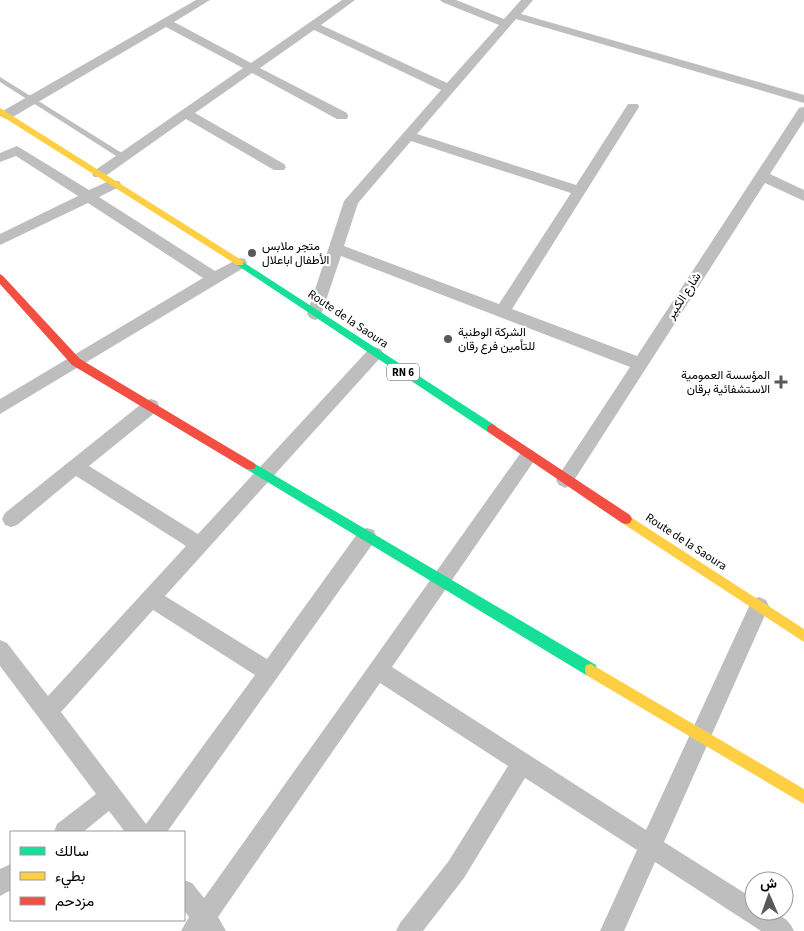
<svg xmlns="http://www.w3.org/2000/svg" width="804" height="931" font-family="'Source Sans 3',Vazirmatn,sans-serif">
  <rect width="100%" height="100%" fill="#fff"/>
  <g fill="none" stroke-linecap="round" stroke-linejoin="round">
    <path fill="#bebebe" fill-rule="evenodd" d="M0 77 125 155V159H121L0 82Z"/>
    <g fill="#bebebe" fill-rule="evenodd">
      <path d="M196 0H210L174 22 251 63 342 0H355L321 25 447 83 499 25 442 2 440 0H456L504 19 521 0H533L521 14 804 95V103L516 19 417 134 576 185 628 104H638L639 107 512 309 637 356 799 108 804 107V121L770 174 804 190V201L765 183 571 485 565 488 559 485 556 480 559 475 630 367 341 256 320 318 315 320 310 318 307 314 344 201 441 90 314 30 260 68 347 113 348 116 347 119H337L252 73 195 113 284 164 286 167 284 170H274L186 119 104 177H94L92 174 94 171 243 68 166 27 11 118 6 119 0 116 1 112ZM411 141 571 193 499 304 344 246 358 203Z"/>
      <path d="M17 146 89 190 109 181H119L121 184 119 187 99 197 215 271 240 258 245 259 247 263 245 267 0 414V399L203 278 88 203 0 245V234L78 196 16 156 0 162V153Z"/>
      <path d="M375 347 381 349 383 353 381 357 165 596 267 659 360 530 367 528 374 530 376 536 374 542 167 832H125L109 811 83 832H54L57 824 96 794 0 666V640L7 643 48 696 186 546 76 476 17 525 11 527 5 525 2 519 5 513 145 401 151 399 157 401 159 406 157 411 89 466 198 534 369 349ZM153 610 255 675 146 824 61 712Z"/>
      <path d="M528 449 534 451 537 456 534 461 392 667 646 830 752 600 759 597 766 600 769 606 664 842 754 899V911C771 911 787 914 794 931H761L655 862 624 931H600L637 850 525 778 464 878 423 931H396L400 923 448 862 508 766 380 683 218 917 226 931H181L189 917 184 910V880L192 883 204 898 522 451Z"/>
      <path d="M11 864V890L0 896V869Z"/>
    </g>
    <g fill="#16e098" fill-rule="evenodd">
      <path d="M240 260 496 426 497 429 496 432H488L237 265V261Z"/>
      <path d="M250 461 596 665 597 670 596 675 591 676 586 675 246 469 244 466 246 463Z"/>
    </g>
    <g fill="#ffcf43" fill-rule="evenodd">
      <path d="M0 108 243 261V265H237L0 115Z"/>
      <path d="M626 514 804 629V642L622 523 620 519 622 515Z"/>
      <path d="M591 664 804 789V804L586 675 585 670 586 665Z"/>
    </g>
    <g fill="#f24e42" fill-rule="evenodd">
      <path d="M0 274 3 276 80 359 254 463 256 466 254 469H246L72 365 0 284Z"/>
      <path d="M492 424 630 515 632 519 630 523 626 524 622 523 488 432 487 429 488 426Z"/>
    </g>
  </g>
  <g fill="#595959" stroke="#fff" stroke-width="2">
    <circle cx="252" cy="253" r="5"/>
    <circle cx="448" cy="339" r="5"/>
    <path d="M778.5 374.5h5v5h5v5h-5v5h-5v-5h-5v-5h5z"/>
  </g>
  <g text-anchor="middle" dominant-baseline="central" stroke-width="4.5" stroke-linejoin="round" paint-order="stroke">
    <rect fill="#fff" stroke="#4c4c4c" stroke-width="1" x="387" y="363.5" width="32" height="17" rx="4"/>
    <g font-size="11" font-weight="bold" fill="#000">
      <text x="403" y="372">RN 6</text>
    </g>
    <g font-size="12" fill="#000" stroke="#fff" text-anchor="start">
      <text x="262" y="246">متجر ملابس<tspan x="262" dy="14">الأطفال اباعلال</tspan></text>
      <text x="458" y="332">الشركة الوطنية<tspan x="458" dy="14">للتأمين فرع رقان</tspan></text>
      <text x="770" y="375" text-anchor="end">المؤسسة العمومية<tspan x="770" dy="14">الاستشفائية برقان</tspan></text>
    </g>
    <g font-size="12" fill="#000" stroke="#fff">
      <text transform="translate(684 296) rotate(-57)">شارع الكبير</text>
      <text transform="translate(348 319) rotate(34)">Route de la Saoura</text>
      <text transform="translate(686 542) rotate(33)">Route de la Saoura</text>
    </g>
  </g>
  <rect x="10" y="831" width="175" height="90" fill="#ffffff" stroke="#999999"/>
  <rect x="20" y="847" width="25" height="8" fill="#16e098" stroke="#999999"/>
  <text x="55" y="856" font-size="15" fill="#000000">سالك</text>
  <rect x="20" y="872" width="25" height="8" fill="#ffcf43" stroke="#999999"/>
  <text x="55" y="881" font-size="15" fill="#000000">بطيء</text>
  <rect x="20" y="897" width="25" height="8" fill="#f24e42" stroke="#999999"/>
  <text x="55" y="906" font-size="15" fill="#000000">مزدحم</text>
  <g transform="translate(769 896) rotate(358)"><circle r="24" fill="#ffffff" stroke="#999999"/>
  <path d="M0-4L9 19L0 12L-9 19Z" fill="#595959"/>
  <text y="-8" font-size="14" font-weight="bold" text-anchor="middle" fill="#000000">ش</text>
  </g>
</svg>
